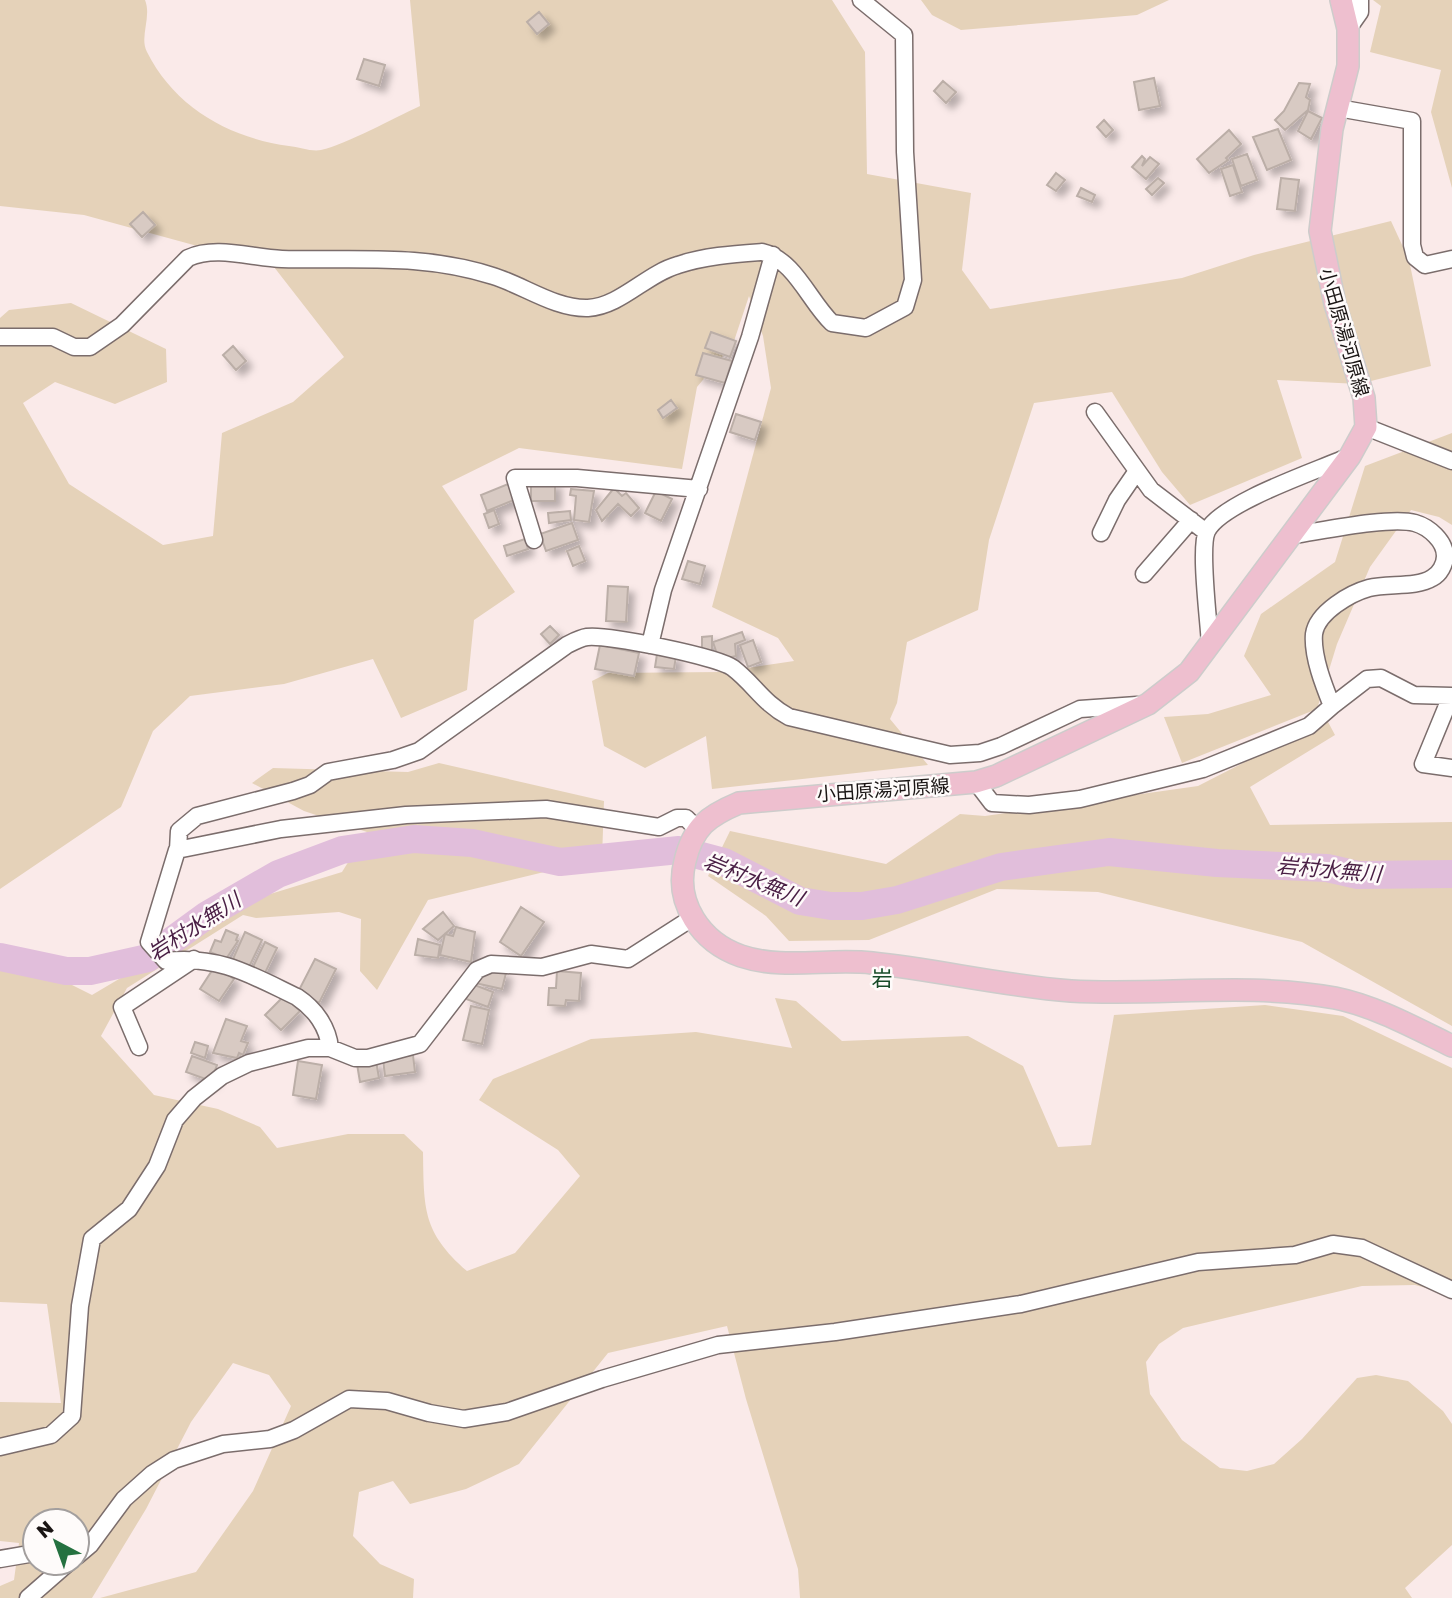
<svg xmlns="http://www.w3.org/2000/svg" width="1452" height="1598" font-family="'Golos Text','Noto Sans JP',sans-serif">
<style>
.green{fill:#e5d2b9;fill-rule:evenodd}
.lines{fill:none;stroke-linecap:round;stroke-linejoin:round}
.river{stroke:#e1bedb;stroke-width:28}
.building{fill:#d8cac3;stroke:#bbaea7;stroke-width:2;filter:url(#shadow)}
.minor-casing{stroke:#7b6d6c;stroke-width:19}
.major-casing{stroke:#cdcccb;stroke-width:24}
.minor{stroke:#fff;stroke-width:16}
.major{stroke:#eebfcf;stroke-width:21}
.labels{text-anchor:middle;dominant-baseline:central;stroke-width:5;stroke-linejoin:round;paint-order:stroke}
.street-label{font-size:19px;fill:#1a1514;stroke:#fefbfa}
.water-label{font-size:21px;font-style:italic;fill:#491e44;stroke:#fefbfa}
.neighbourhood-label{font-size:21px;fill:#174b29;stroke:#fefbfa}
</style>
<defs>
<filter id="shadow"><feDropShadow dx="6" dy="6" stdDeviation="3.5" flood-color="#0004"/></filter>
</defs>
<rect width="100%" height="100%" fill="#faeae9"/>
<path class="green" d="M 0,0 L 145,0 C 152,17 139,37 147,52 C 175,108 230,138 289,146 C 299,147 312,152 321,150 C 347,144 394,118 420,106 L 410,0 L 832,0 L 865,52 L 867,174 L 971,193 L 962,270 L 990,309 L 1182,278 L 1254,255 L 1391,221 L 1409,260 L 1431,366 L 1359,384 L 1277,380 L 1302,458 L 1190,505 L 1162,472 L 1112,392 L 1034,403 L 989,540 L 978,610 L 907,642 L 897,703 L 890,719 L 928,765 L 712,789 L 706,736 L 645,768 L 604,746 L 592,681 L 608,673 L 721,672 L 794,661 L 778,638 L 712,607 L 771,388 L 763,336 L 749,296 L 733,344 L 697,387 L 682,469 L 519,448 L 442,486 L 515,592 L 474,620 L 467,690 L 401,718 L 373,659 L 284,684 L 190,696 L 153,731 L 121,807 L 0,889 L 0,318 L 9,310 L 71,303 L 166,349 L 167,382 L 115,404 L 55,382 L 23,403 L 69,484 L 163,545 L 213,536 L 222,433 L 293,402 L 344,357 L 274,267 L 84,215 L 0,206 Z
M 921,0 L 1169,0 L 1137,15 L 961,30 L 932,15 Z
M 1373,0 L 1452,0 L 1452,188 L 1431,112 L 1441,70 L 1370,52 L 1381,6 Z
M 1452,433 L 1452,525 L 1439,517 L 1411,510 L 1370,567 L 1337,644 L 1317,709 L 1182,763 L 1164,717 L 1208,714 L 1271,695 L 1244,656 L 1261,614 L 1335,562 L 1365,466 Z
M 1327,720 L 1335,735 L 1250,787 L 1270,825 L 1452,822 L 1452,1026 L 1302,942 L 1098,892 L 997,889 L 869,940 L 789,941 L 766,916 L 708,876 L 730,831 L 886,864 L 960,814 L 985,816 L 1198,786 Z
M 439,763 L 604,801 L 602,858 L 428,900 L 377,990 L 360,971 L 361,919 L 339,912 L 256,918 L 243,915 L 127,988 L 101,1036 L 154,1095 L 218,1109 L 260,1127 L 277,1148 L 348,1134 L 404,1134 L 423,1152 C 424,1208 422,1232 467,1271 L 515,1253 L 580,1176 L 558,1150 L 479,1100 L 493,1079 L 591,1039 L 696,1032 L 792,1048 L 775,998 L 796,1001 L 842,1041 L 968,1036 L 1023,1066 L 1058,1147 L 1091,1145 L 1114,1015 L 1265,1005 L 1343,1016 L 1452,1068 L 1452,1295 L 1415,1285 L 1362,1286 L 1183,1328 L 1159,1344 L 1146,1362 L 1150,1394 L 1182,1440 L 1220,1468 L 1247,1471 L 1274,1464 L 1302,1439 L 1357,1378 L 1376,1375 L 1408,1381 L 1443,1411 L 1452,1424 L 1452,1545 L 1405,1588 L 1412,1598 L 800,1598 L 798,1569 L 746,1399 L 727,1326 L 608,1353 L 519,1464 L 466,1489 L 410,1504 L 393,1481 L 359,1492 L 353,1536 L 380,1564 L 414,1579 L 413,1598 L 100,1598 L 196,1572 L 253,1491 L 291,1406 L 269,1375 L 233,1363 L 191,1422 L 146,1509 L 92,1598 L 0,1598 L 0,1586 L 14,1580 L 19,1543 L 0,1541 L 0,1402 L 61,1403 L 47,1304 L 0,1302 L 0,949 L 92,995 L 254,899 L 342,872 L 367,832 L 304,811 L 252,783 L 273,768 L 408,772 ZM 35,1521 L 77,1521 L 77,1563 L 35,1563 Z"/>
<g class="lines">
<path class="river" d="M 0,957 L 66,971 L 90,971 L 148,958 L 207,915 L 278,874 L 342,850 L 414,839 L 472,843 L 560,862 L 679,850 L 724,862 L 800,901 L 831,906 L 862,906 L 897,900 L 1001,867 L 1109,852 L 1217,863 L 1327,868 L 1358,875 L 1452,874"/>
</g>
<path class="building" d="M 539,12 L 549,24 L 537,34 L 527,22 Z
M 364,59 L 385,65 L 379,86 L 357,79 Z
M 1154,78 L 1160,106 L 1139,110 L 1134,82 Z
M 943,81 L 956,92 L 946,103 L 934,91 Z
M 1299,83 L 1310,84 L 1306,97 L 1310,100 L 1308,110 L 1285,130 L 1275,120 L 1284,111 Z
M 1308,111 L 1322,118 L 1311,139 L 1298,131 Z
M 1104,120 L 1113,130 L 1106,137 L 1097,127 Z
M 1278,129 L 1291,160 L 1267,170 L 1253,137 Z
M 1229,130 L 1241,144 L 1226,158 L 1228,160 L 1209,173 L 1197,159 Z
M 1247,154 L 1257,180 L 1241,186 L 1232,159 Z
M 1142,156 L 1145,159 L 1142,166 L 1150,157 L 1159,164 L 1146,179 L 1132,167 Z
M 1233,165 L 1242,192 L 1230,196 L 1221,169 Z
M 1056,173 L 1065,180 L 1056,191 L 1047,185 Z
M 1158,178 L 1164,183 L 1152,195 L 1146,189 Z
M 1281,178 L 1299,180 L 1295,211 L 1277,209 Z
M 1081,188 L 1095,195 L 1092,202 L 1077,196 Z
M 143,212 L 155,225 L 142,237 L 130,224 Z
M 711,332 L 736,341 L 730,357 L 705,348 Z
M 233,346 L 246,361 L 236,370 L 223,355 Z
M 703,353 L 732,361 L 725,383 L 696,375 Z
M 671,400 L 677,408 L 663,418 L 658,410 Z
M 736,414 L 761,422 L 755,440 L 730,432 Z
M 555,482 L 555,501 L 531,501 L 531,486 Z
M 508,484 L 514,500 L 487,511 L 481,495 Z
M 614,488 L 622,496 L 626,493 L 639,508 L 631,516 L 618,504 L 602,521 L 596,510 Z
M 571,489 L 594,491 L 589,522 L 574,520 L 576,496 L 570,495 Z
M 656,491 L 672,499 L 661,521 L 645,513 Z
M 494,510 L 499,524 L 489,528 L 484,514 Z
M 570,511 L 571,520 L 549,523 L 548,513 Z
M 572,523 L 578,540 L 546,551 L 540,534 Z
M 525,539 L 528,549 L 507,556 L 504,546 Z
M 579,546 L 585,561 L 573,566 L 567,551 Z
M 688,561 L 705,566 L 700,584 L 682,579 Z
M 608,586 L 628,587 L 626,622 L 606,621 Z
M 550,626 L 559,635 L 550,644 L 541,634 Z
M 742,632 L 745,640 L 735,644 L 736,656 L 719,660 L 713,642 Z
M 712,636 L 712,653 L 702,653 L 702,637 Z
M 753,640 L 761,662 L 748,667 L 740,645 Z
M 600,645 L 639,653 L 634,676 L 595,669 Z
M 657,654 L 676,656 L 674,669 L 655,667 Z
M 521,907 L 544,922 L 521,956 L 500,942 Z
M 443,912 L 454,926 L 438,940 L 423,929 Z
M 456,927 L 475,932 L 471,962 L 440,955 L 445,934 L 453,936 Z
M 226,930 L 238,935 L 236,940 L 238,941 L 226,959 L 210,952 L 215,940 L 221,942 Z
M 245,932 L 262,940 L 249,967 L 233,959 Z
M 418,939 L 440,945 L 438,958 L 415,955 Z
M 265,942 L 277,948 L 265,973 L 253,967 Z
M 315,959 L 336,969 L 319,1003 L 298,992 Z
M 215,966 L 234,979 L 219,1001 L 200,989 Z
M 489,968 L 506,973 L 502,989 L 475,983 L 479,971 Z
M 557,971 L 581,973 L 579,1001 L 566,1000 L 565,1006 L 548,1005 L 549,988 L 556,988 Z
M 472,984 L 493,992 L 488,1007 L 466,999 Z
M 284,996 L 300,1011 L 281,1030 L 265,1015 Z
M 471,1006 L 489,1010 L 482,1044 L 463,1040 Z
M 226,1019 L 247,1026 L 241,1041 L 248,1043 L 243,1055 L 239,1053 L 237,1058 L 213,1053 Z
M 195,1042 L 208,1046 L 205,1058 L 191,1053 Z
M 413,1055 L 415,1072 L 385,1076 L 383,1059 Z
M 192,1056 L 217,1065 L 211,1081 L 186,1072 Z
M 298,1061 L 322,1065 L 316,1099 L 293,1095 Z
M 376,1061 L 379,1078 L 360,1082 L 357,1064 Z"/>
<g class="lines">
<g class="minor-casing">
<path id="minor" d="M 1348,29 L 1360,12 L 1360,0
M 1338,108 L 1412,121 L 1412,245 L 1415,257 L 1425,265 L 1452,259
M 0,337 L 53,337 L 74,347 L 90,347 L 122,325 L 188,258 C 216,245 252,258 282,259 C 355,261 422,253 493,276 C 523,285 555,309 588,308 C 621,306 646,274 678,265 C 704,256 734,254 762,252 C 795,260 809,301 832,323 L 866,328 L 905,307 L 913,280 L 905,152 L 904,35 L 861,0
M 1095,412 L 1151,490 L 1206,532
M 1366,427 L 1452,461
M 1101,533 L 1117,500 L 1137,471
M 1293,535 C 1321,531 1391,516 1415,523 C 1429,527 1445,541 1445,556 C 1445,564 1440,574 1432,578 C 1416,588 1388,583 1369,588 C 1351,593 1317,612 1314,634 C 1312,656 1324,686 1332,706 L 1367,679 L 1381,678 L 1414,695 L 1452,696
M 534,540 L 515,478 L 577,478 L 699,489
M 1144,574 L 1191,520
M 650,645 L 663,590 L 750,337 L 773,255
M 1210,645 C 1209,622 1199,548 1207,531 C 1222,502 1317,471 1350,456
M 1451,696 L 1423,764 L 1452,768
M 976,782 L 992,803 L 1029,805 L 1080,799 L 1203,769 L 1309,726 L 1332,706
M 178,850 L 179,831 L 197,816 L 293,791 L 310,785 L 328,772 L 393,760 L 419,751 L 567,645 C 573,642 580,638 587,637 C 606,634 719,657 733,668 C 754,684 763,703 789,717 L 950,755 L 980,753 L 1001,746 L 1080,709 L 1137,705
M 139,1047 L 122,1007 L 194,959
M 330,1048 C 328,1027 315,1009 297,997 C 251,975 219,955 166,961 L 149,942 L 177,850 L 281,829 L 406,815 L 546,809 L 659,827 L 677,818 L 686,818 L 698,830
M 0,1447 L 51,1435 L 72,1416 L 80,1306 L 92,1239 L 129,1209 L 157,1166 L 175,1120 L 194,1098 L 222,1076 L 249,1063 L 308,1048 L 330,1048 L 355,1058 L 368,1058 L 420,1044 L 477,970 L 491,964 L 542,967 L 591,954 L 628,959 L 692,918
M 77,1556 L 90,1545 L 124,1499 L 152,1474 L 174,1460 L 223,1444 L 270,1439 L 294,1430 L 349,1399 L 387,1401 L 429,1413 L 464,1419 L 507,1412 L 602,1379 L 718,1345 L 835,1332 L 1021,1304 L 1198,1262 L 1295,1255 L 1333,1244 L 1362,1248 L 1452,1290
M 0,1559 L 35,1553
M 28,1598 L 68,1563"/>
</g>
<g class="major-casing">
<path id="major" d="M 1341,0 L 1348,29 L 1348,66 L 1332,129 L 1320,231 L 1335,304 L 1364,398 L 1366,427 L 1350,456 L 1189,672 L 1148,704 L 996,776 L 976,782 L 739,803 C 708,816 693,827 685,861 C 674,903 701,942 741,956 C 782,970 830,958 872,963 C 938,970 1005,986 1071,991 C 1159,996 1248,982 1335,998 C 1375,1006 1415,1028 1452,1046"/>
</g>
<use href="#minor" class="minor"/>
<use href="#major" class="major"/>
</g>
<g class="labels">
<g class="street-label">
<text transform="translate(1345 332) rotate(74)">小田原湯河原線</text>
<text transform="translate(883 789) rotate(-4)">小田原湯河原線</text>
</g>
<g class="water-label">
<text transform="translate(1329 869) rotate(5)">岩村水無川</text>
<text transform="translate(754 879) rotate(22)">岩村水無川</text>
<text transform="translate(194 926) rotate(-33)">岩村水無川</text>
</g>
<g class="neighbourhood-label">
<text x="882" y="978">岩</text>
</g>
</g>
<g transform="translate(56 1542) rotate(319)"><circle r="33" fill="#fefbfa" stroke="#a39f9e" stroke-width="2"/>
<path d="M0-5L12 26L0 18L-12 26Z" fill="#257140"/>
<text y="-10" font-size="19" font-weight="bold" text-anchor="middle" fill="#1a1514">N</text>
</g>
</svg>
